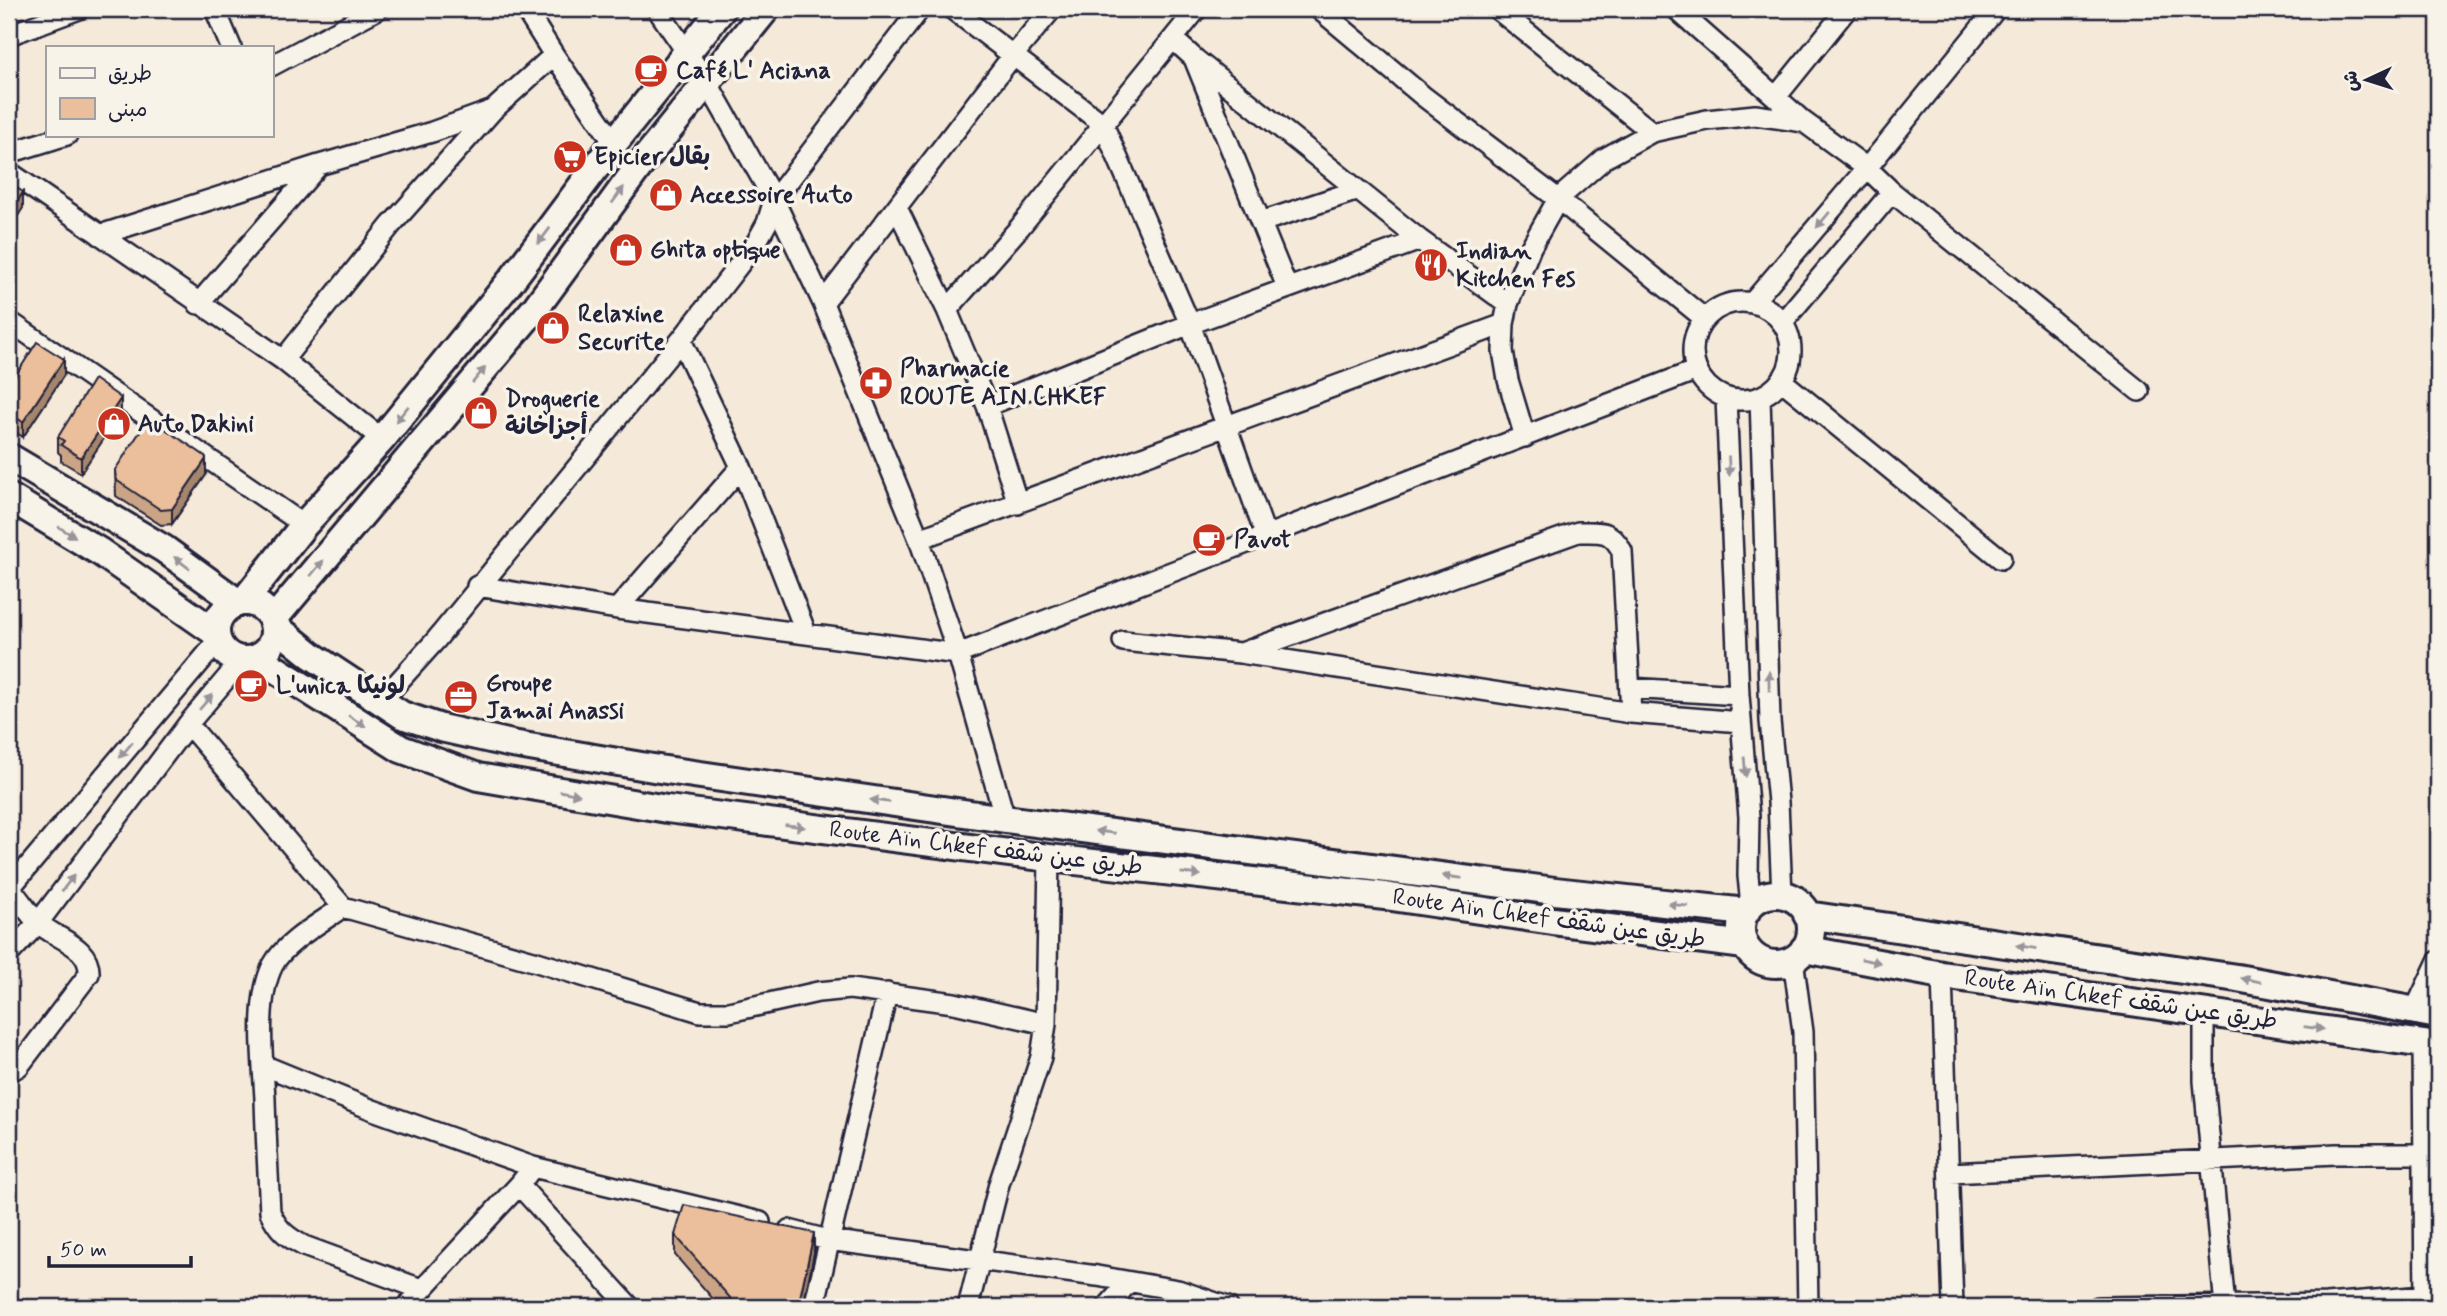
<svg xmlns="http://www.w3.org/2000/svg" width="2447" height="1316" font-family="Mynerve,'Playpen Sans Arabic',sans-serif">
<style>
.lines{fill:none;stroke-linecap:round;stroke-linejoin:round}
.stream{stroke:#578798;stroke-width:5}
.street-casing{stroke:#22223b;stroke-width:24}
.secondary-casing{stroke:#22223b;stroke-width:32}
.street{stroke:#f7f3e8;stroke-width:19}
.secondary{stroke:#f7f3e8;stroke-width:26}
.wall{fill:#cba486;stroke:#22223b;stroke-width:2}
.shaded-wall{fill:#a5866d;stroke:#22223b;stroke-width:2}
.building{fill:#ecbf9c;stroke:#22223b;stroke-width:2}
.oneway{fill:#97959a}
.labels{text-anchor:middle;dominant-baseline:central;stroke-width:7;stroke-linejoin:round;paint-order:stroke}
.poi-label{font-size:24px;font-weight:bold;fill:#22223b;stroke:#f7f3e8;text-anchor:start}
.street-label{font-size:24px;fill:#22223b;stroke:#f7f3e8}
</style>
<rect width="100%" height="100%" fill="#f5e9d9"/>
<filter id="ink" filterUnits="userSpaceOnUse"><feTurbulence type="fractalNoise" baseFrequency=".0143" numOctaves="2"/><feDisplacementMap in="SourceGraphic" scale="14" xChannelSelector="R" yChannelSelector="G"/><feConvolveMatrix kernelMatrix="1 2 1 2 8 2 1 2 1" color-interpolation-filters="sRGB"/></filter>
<g filter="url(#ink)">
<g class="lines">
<path class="stream" d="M 9,14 L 22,9"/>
<g class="street-casing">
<path id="street" d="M 215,9 L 231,47
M 525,9 L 554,55 L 614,143
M 657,9 L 707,82 L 774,200 L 823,303 L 919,539 L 958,654 L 1005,819
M 952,9 L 1103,124 L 1190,324 L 1265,534
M 1319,9 L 1423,96 L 1558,199 L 1705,319
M 1497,9 L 1652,132
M 1676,9 L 1804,122 L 1867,168 L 1892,192 L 2139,391
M 9,35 L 79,9
M 1173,39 L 1195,59 L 1420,240 L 1508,304
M 1195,61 L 1287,287
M 271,66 L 378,9
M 1776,97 L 1847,9
M 9,153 L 67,135
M 9,172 L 283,360 L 382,439
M 897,208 L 947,310 L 987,406 L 1018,504
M 1261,222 L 1358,190
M 100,235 L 319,165 L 432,132 L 493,110
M1693 351a49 49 0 1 1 98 0a49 49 0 1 1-98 0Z
M 823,303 L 1014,54 L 1052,9
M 1752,303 L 1867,168 L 1996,9
M 198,304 L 319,165
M 947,310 L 1020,227 L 1197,9
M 9,321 L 304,525
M 1782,323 L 1892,192
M 681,340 L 741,467 L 806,633
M 283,360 L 391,225 L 493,110 L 554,55
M 1781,380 L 2001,559
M 1760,397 L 1770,721 L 1778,802 L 1782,895
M 1726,398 L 1739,695 L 1749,817 L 1748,876 L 1751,905
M 987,406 L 1190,324 L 1420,240
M 1525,437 L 1508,380 L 1503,351 L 1504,324 L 1508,304 L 1531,247 L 1558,199 L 1605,158 L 1652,132 L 1707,120 L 1755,115 L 1804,122
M 919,539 L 1504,324
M 477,586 L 617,609 L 958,654 L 1697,370
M 617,609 L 741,467
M 1123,641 L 1240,653 L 1631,713 L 1741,722
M 1244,652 L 1578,532 C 1601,532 1610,529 1622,551 L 1631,713
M 1630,688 L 1739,695
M 381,701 L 436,640 L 681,340 L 756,243 L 767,223 L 774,200 L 920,9
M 188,724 L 343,907 L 537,962 L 700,1012 L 729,1012 L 818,992 L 850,989 L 954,1003 L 1046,1024
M 9,887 C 19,898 27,911 37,922 C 55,939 91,945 89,974 L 19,1066 L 9,1072
M 9,889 L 218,641
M 343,907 C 322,922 285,942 273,965 C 255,1000 263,1060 265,1099 C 266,1137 268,1174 270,1212 C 278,1230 287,1237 304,1246 L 421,1289
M 9,954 L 38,923 L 188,724 L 242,660
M 1793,959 L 1803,1032 L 1808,1307
M 1942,975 L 1953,1307
M 2204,1012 L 2204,1081 L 2225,1307
M 2414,1012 L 2438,961
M 2423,1044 L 2425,1307
M 263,1065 L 373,1110 L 533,1167 L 760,1222
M 1950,1173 L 2336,1154 L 2424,1154
M 519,1185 L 630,1307
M 789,1230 L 828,1240 L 1097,1276 L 1178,1290 L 1228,1307
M 406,1307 L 519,1185 L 533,1167
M 814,1307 L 887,993
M 968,1307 L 999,1184 L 1041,1057 L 1046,1024 L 1049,858
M 1107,1307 L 1128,1283
M 2098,1307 L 2326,1304 L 2425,1296"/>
</g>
<g class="secondary-casing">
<path id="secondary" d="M 9,457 L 164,549 L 237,602
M 9,497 L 100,552 L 216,633
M 244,601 L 304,525 L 382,439 L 513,278 L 614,143 L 722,9
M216 631a29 29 0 1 1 58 0a29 29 0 1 1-58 0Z
M 273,620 L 537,306 L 637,169 L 766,9
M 275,626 L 311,655 L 402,715 L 441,728 L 512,744 L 659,769 L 1005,819 L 1555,891 L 1746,912
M 258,658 L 401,749 L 478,777 L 667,809 L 1049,858 L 1385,896 L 1553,921 L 1745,945
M1741 929a35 35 0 1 1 70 0a35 35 0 1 1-70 0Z
M 1807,915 L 2237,978 L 2438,1015
M 1804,949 L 1942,975 L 2438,1046"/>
</g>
<use href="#street" class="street"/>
<use href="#secondary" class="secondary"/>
</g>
<path class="wall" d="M 64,375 L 23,437 L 9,428 L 9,386 Z
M 121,413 L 81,473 L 61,461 L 61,455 L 58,452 L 58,437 Z
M 115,470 L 206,475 L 172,524 L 161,525 L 116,496 Z
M 675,1235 L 814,1253 L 803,1307 L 720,1307 L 675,1255 Z"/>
<path class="shaded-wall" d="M 23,192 L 23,208 L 9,230 L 9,215 Z
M 64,359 L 64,375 L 23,437 L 23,422 Z
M 121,398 L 121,413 L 81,473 L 81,458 Z
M 206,459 L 206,475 L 172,524 L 172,509 Z
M 814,1233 L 814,1253 L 803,1307 L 798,1307 Z"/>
<path class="building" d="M 9,183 L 23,192 L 9,215 Z
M 37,342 L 64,359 L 23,422 L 9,413 L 9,386 Z
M 94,379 L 121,398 L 81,458 L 61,445 L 64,441 L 58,437 Z
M 152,420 L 205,456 L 206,459 L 172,509 L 161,510 L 116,480 L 115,470 L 147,421 Z
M 684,1205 L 814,1233 L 798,1307 L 738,1307 L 675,1235 Z"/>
<defs><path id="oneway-solid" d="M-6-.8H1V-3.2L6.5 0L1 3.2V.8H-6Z" transform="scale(1.75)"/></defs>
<g class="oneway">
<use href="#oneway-solid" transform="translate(618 195) rotate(-54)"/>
<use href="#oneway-solid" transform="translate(1823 220) rotate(130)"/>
<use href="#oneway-solid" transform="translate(544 236) rotate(127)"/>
<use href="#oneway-solid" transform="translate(479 375) rotate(-50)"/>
<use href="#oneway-solid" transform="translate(402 414) rotate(129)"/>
<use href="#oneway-solid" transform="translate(1729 466) rotate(87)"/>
<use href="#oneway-solid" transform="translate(67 532) rotate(31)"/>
<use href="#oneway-solid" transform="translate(182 563) rotate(-142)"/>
<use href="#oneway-solid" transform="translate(317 568) rotate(-50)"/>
<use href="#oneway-solid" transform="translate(1769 681) rotate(-91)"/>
<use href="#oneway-solid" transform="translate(206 702) rotate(-49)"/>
<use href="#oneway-solid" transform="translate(357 721) rotate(32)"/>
<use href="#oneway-solid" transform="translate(126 750) rotate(130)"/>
<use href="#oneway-solid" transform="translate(1745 767) rotate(85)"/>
<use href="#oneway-solid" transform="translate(570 793) rotate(10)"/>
<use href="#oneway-solid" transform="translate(880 801) rotate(-172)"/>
<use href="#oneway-solid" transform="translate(795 826) rotate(7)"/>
<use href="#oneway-solid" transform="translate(1105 832) rotate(-173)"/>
<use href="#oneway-solid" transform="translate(1191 874) rotate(6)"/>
<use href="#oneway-solid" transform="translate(1452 877) rotate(-172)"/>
<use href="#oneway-solid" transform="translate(68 883) rotate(-53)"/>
<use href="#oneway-solid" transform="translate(1678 905) rotate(-174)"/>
<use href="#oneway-solid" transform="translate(2026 947) rotate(-171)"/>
<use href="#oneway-solid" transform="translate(1871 961) rotate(11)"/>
<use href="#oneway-solid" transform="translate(2251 980) rotate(-169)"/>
<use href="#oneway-solid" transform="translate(2314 1028) rotate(8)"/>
</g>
</g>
<defs>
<g id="cafe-disc" transform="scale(1.75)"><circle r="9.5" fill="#c8321e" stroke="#f7f3e8"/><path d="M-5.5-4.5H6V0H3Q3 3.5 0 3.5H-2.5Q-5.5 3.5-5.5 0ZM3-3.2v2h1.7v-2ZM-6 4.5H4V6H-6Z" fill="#fff"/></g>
<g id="supermarket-disc" transform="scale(1.75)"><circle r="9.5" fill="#c8321e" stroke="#f7f3e8"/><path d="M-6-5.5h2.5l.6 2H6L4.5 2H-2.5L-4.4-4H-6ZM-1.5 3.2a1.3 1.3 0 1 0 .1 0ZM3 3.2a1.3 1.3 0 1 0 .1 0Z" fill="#fff"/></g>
<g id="shop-disc" transform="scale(1.75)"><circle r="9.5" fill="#c8321e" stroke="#f7f3e8"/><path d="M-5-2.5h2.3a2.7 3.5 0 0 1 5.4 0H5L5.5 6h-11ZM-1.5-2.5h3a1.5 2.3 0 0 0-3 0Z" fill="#fff"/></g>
<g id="restaurant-disc" transform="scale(1.75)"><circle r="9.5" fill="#c8321e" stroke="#f7f3e8"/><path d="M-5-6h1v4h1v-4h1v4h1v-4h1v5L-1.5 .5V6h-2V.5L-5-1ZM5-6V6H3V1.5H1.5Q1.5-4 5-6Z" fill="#fff"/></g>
<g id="pharmacy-disc" transform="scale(1.75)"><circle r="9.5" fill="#c8321e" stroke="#f7f3e8"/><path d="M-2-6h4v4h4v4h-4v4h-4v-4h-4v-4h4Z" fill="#fff"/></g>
<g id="office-disc" transform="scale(1.75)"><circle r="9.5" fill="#c8321e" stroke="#f7f3e8"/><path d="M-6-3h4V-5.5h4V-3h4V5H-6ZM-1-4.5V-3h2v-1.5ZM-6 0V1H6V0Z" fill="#fff"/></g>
</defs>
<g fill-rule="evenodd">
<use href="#cafe-disc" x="651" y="71"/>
<use href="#supermarket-disc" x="570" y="157"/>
<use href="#shop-disc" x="666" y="195"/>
<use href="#shop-disc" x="626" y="250"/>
<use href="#restaurant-disc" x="1431" y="265"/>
<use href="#shop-disc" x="553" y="328"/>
<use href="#pharmacy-disc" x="876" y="383"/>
<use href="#shop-disc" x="481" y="413"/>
<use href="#shop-disc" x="114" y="424"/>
<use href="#cafe-disc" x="1209" y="540"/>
<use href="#cafe-disc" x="251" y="686"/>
<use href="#office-disc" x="461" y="697"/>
</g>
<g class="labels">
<g class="poi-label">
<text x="676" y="71">Café L' Aciana</text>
<text x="594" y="157">Epicier بقال</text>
<text x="690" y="195">Accessoire Auto</text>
<text x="650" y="250">Ghita optique</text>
<text x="1456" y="251">Indian<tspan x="1456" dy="28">Kitchen Fes</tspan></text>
<text x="578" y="314">Relaxine<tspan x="578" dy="28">Securite</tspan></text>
<text x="900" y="369">Pharmacie<tspan x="900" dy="28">ROUTE AIN CHKEF</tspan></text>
<text x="505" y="399">Droguerie<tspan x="505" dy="28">أجزاخانة</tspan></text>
<text x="138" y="424">Auto Dakini</text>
<text x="1234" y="540">Pavot</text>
<text x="486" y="683">Groupe<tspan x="486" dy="28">Jamai Anassi</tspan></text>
<text x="276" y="686">L'unica لونيكا</text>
</g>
<g class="street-label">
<text transform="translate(986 849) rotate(7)">Route Aïn Chkef طريق عين شقف</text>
<text transform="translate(1549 919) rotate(8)">Route Aïn Chkef طريق عين شقف</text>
<text transform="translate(2121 1000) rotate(8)">Route Aïn Chkef طريق عين شقف</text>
</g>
</g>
<rect width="2447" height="1316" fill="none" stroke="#f7f3e8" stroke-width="35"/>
<rect x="18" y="18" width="2412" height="1281" fill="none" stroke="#22223b" stroke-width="2.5" filter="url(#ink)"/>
<rect x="46" y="46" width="228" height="91" fill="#f7f3e8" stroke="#a29fa3" stroke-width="2"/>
<rect x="60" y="68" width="35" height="10" fill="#f7f3e8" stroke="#a29fa3" stroke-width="2"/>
<text x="108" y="80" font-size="21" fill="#22223b">طريق</text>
<rect x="60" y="98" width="35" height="21" fill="#ecbf9c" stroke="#a29fa3" stroke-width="2"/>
<text x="108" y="116" font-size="21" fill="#22223b">مبنى</text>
<g transform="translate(2367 80) rotate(266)" stroke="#f7f3e8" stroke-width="5" paint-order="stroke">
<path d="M0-5L12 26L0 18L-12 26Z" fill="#22223b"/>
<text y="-10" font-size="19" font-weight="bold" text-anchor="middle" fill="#22223b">ش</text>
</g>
<path d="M49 1256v10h142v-10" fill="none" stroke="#22223b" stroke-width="3.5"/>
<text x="60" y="1256" font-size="21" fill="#22223b" stroke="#f7f3e8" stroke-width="5" paint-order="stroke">50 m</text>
</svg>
